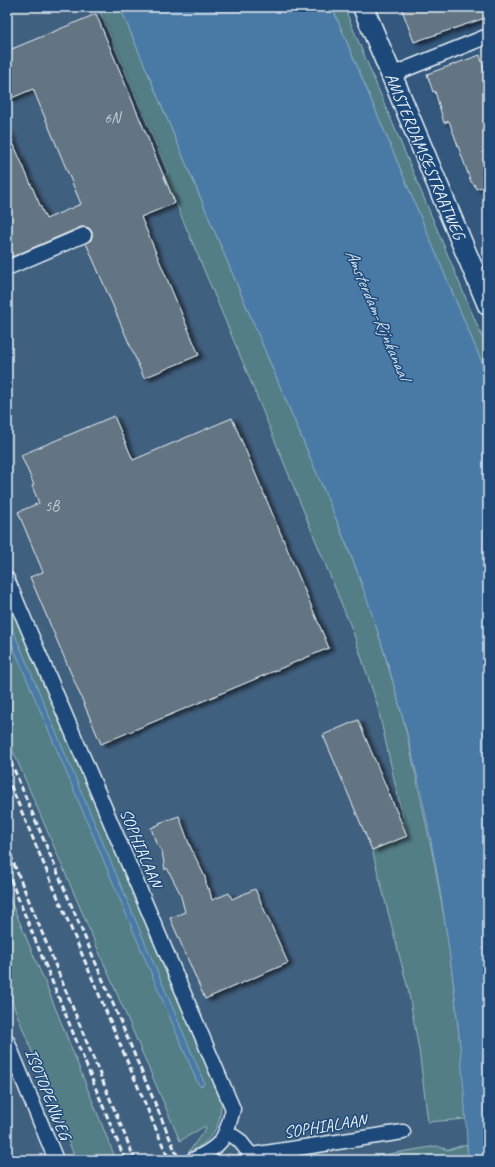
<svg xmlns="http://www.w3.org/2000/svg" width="495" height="1167" font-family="Caveat,sans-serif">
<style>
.built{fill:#41607f}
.green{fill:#537e86;stroke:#9eb8bf}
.water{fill:#4879a5;stroke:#88a9c6}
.building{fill:#637483;stroke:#e8f1f8;filter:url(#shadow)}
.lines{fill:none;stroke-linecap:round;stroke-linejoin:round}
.minor-casing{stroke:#e8f1f8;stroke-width:17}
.secondary-casing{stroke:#e8f1f8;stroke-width:23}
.minor{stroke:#1f4a7a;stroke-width:14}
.secondary{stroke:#1f4a7a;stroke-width:20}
.rail{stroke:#e8f1f8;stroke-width:3;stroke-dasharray:6 3;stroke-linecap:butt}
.labels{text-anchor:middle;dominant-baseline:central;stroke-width:3;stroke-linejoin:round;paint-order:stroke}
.number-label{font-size:15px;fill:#c7d2db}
.street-label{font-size:17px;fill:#e8f1f8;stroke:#1f4a7a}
.water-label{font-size:18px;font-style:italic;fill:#d0dfec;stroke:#1f4a7a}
</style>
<defs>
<filter id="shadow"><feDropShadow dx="4.5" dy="2.5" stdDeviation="2" flood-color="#0009"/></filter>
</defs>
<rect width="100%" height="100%" fill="#33577d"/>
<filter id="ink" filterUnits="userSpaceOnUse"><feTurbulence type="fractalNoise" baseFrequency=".025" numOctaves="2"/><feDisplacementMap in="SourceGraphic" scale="8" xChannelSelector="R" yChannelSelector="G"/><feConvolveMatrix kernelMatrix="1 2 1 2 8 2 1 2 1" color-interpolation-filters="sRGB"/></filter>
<g filter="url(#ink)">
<path class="built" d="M 7,7 L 98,7 L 168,173 L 164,176 L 244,365 L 338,592 L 353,632 L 377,704 L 407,836 L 372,851 L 408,989 L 419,1050 L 428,1122 L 466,1119 L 468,1160 L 7,1160 Z"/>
<path class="green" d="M 98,7 L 120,7 L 334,514 L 361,581 L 375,622 L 397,696 L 409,743 L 435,866 L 449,946 L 456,1007 L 464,1080 L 466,1119 L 428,1122 L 419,1050 L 408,989 L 372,850 L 407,836 L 377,704 L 353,632 L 244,365 L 164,175 L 168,173 Z
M 332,7 L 344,7 L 488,351 L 488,377 Z
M 7,597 L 221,1101 C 221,1128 212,1141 188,1153 L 206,1128 L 205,1126 L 180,1141 L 7,737 Z
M 7,892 L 49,992 L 116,1160 L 76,1160 L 7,990 Z
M 467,1144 L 468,1160 L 353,1160 L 437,1146 L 448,1150 Z
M 229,1154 L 240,1156 L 247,1160 L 213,1160 Z"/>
<path class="water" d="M 120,7 L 332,7 L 488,377 L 488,1160 L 468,1160 C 459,964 427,767 361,582 C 353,559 343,536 334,514 Z
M 7,616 L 204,1082 L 204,1084 L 201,1086 L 198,1084 L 7,632 Z"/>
<path class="building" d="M 401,7 L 488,7 L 488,17 L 414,42 Z
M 96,14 L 175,203 L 141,217 L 199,355 L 144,378 L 86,243 L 91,240 L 92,236 L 92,232 L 89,228 L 85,227 L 81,227 L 7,259 L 7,129 L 46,219 L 81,204 L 33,89 L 7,100 L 7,51 Z
M 480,55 L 488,83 L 488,162 L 485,163 L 488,173 L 488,185 L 476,189 L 474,184 L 471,182 L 449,121 L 444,123 L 435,91 L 433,92 L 427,74 Z
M 114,416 L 133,460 L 232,418 L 329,648 L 101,744 L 30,577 L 43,572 L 18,512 L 39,503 L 32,486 L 34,485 L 21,455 Z
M 358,720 L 407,836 L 372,850 L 323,735 Z
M 179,816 L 190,846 L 205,877 L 207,889 L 209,888 L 212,900 L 229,893 L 232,899 L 255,889 L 288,963 L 205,999 L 170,918 L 185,912 L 180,893 L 167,868 L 165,870 L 162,851 L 156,843 L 151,828 L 160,824 L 159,823 Z"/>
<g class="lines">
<g class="minor-casing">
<path id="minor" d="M 391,75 L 488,36
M 7,268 L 84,235
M 7,579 L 233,1109 C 225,1140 222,1146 193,1160
M 7,1041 L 56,1160
M 227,1132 L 239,1140 L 255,1160
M 252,1155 L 403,1132"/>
</g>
<g class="secondary-casing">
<path id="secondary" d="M 363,7 L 488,305"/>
</g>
<use href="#minor" class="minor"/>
<use href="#secondary" class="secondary"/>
<path class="rail" d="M 7,753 L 179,1160
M 7,777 L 169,1160
M 7,847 L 135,1160
M 7,871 L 125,1160"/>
</g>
</g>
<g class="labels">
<g class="number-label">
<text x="112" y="118">6N</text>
<text x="52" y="506">5B</text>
</g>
<g class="street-label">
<text transform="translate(425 156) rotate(67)">AMSTERDAMSESTRAATWEG</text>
<text transform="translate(141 848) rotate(67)">SOPHIALAAN</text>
<text transform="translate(48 1094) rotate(68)">ISOTOPENWEG</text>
<text transform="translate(325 1126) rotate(-9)">SOPHIALAAN</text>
</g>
<g class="water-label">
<text transform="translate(378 314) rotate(67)">Amsterdam-Rijnkanaal</text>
</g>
</g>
<rect width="495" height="1167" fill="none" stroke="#1f4a7a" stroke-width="24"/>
<rect x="12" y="12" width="471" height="1143" fill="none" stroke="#e8f1f8" stroke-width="1.5" filter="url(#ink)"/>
</svg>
